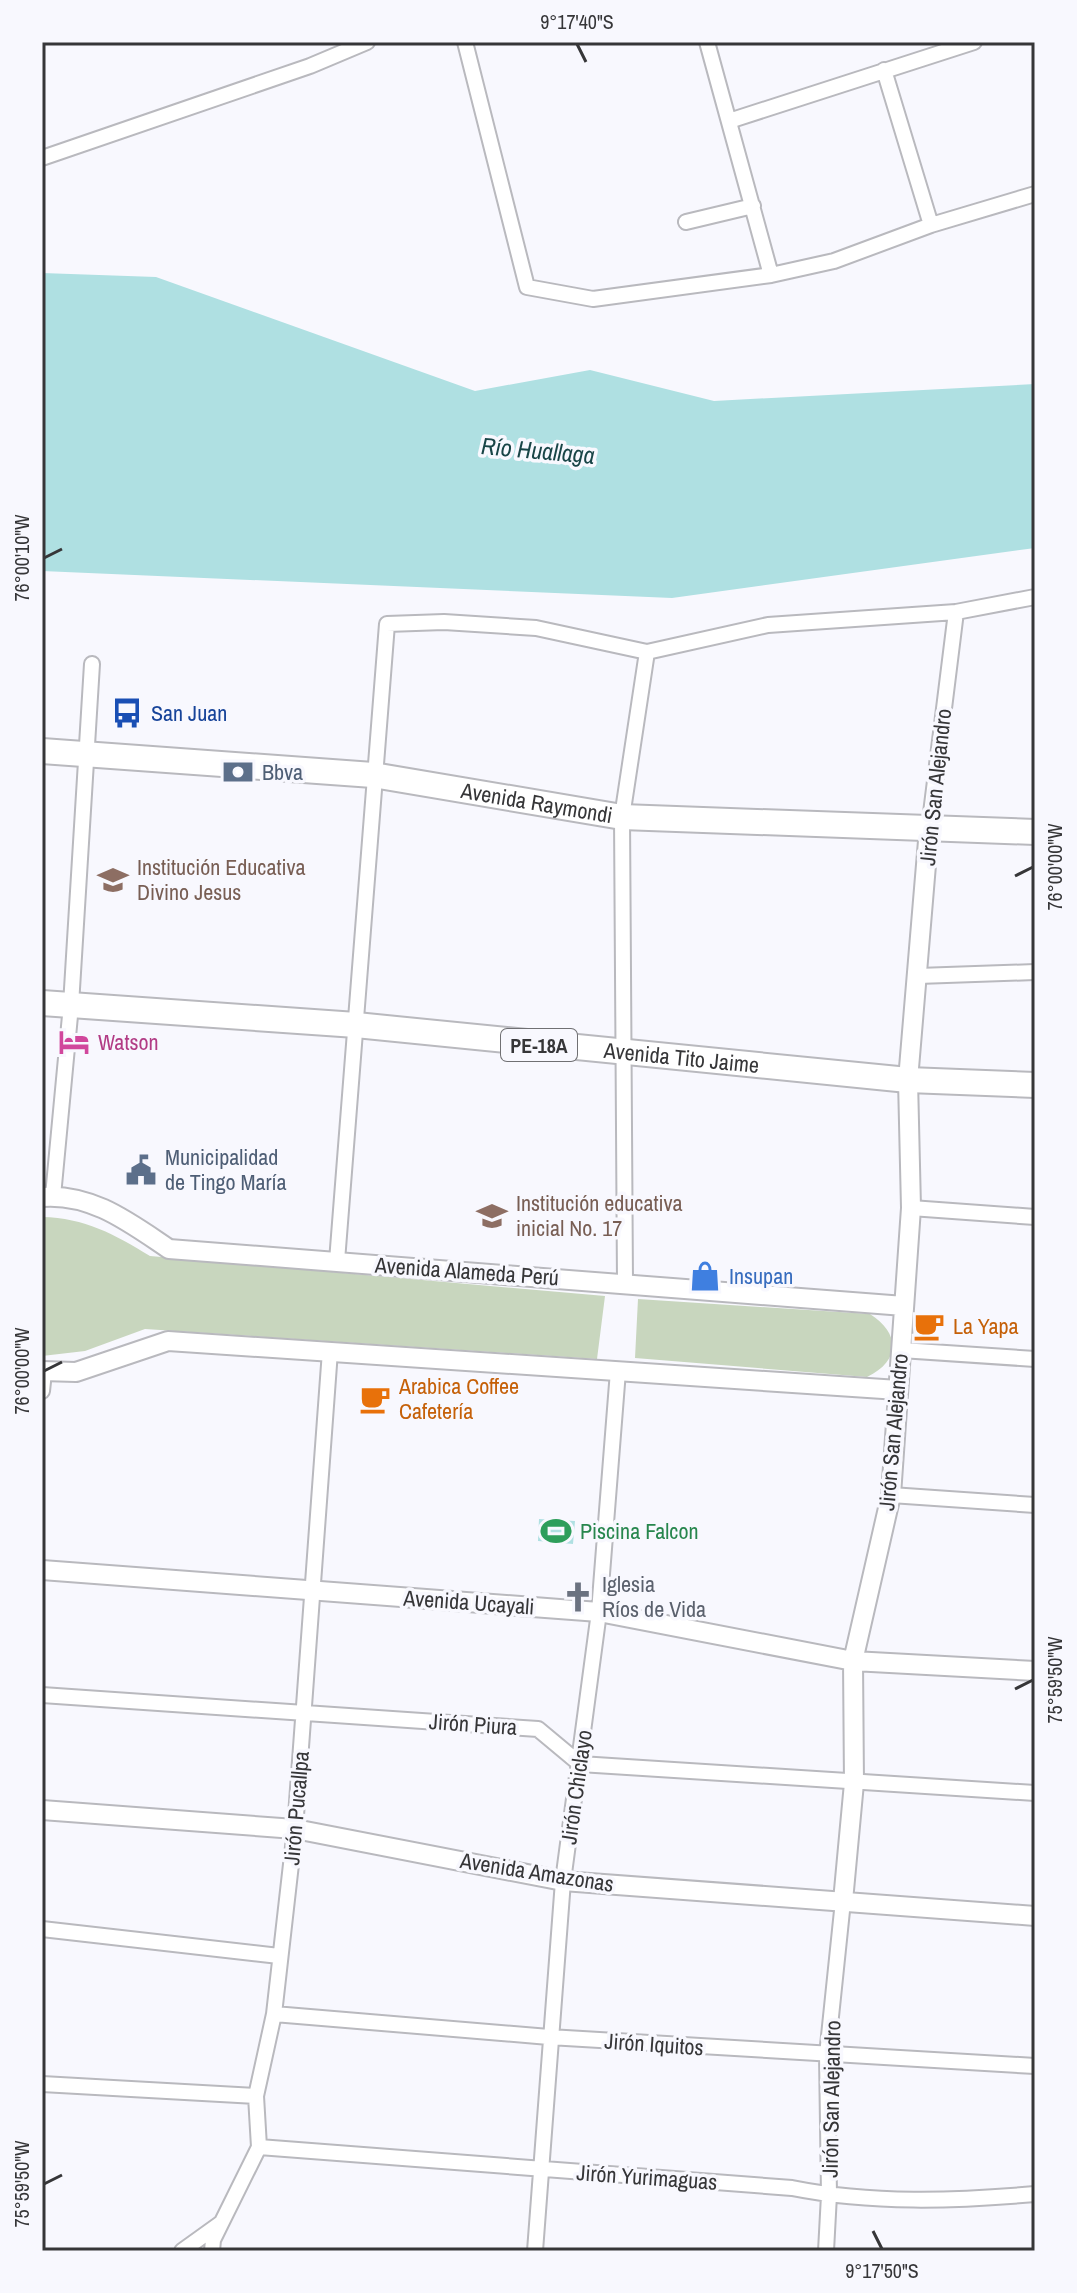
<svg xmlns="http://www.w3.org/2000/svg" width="1077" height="2293" font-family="'Archivo Narrow',sans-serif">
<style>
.green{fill:#c8d6be}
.water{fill:#afe0e2}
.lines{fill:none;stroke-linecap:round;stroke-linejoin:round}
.minor-casing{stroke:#b9b9be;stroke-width:18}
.tertiary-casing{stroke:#b9b9be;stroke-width:22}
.trunk-casing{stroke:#b9b9be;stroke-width:28}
.minor{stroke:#fff;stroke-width:14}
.tertiary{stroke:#fff;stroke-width:18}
.trunk{stroke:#fff;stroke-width:24}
.ticks{fill:none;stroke:#363638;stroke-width:3}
.labels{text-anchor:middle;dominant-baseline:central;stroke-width:7;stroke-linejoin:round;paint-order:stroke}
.shield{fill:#f8f8fe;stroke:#707073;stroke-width:2}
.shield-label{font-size:20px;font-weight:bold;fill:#363638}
.transit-label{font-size:22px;fill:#164399;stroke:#f8f8fe;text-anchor:start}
.service-label{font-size:22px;fill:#4e5e75;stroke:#f8f8fe;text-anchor:start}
.street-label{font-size:22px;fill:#363638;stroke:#f8f8fe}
.education-label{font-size:22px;fill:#785e54;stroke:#f8f8fe;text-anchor:start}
.hotel-label{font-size:22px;fill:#b23c85;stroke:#f8f8fe;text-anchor:start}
.shop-label{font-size:22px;fill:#366cbe;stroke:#f8f8fe;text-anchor:start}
.food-label{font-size:22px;fill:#c56008;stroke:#f8f8fe;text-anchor:start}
.leisure-label{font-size:22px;fill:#27864d;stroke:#f8f8fe;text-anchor:start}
.worship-label{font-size:22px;fill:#5b616d;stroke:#f8f8fe;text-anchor:start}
.water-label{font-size:24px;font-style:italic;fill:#194547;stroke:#f8f8fe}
.neatline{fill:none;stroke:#363638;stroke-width:3}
.ticks-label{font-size:20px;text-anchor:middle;fill:#363638}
</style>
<rect width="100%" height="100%" fill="#f8f8fe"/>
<path class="green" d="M 42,1217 C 85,1218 114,1234 150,1256 L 605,1296 L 597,1359 L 145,1329 L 85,1351 L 42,1356 Z
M 638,1299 L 870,1314 C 901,1334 900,1361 867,1377 L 635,1358 Z"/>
<path class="water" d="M 42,273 L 156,277 L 475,391 L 590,370 L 714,401 L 1035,384 L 1035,548 L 672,598 L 42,571 Z
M 539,1519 L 575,1521 L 573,1544 L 538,1541 Z"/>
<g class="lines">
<g class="minor-casing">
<path id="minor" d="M 465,42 L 527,287 L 593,299 L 771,275 L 834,261 L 931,225 L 1035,194
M 707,42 L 771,275
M 884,70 L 931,225
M 729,121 L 974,42
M 42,158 L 310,66 L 367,42
M 686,222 L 753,206
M 929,829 L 956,612
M 918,976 L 1035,972
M 53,1196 L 71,1005 L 92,664
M 911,1208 L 1035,1217
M 337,1261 L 387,624 L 444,622 L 536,628 L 647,652 L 768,625 L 956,612 L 1035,597
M 625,1282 L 622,817 L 647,652
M 901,1350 L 1035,1359
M 42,1391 L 44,1372
M 891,1495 L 1035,1505
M 42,1695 L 538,1729 L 580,1764 L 1035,1793
M 42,1929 L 279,1956
M 274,2014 L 549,2037 L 1035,2066
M 42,2084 L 256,2096
M 259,2147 L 792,2188 C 872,2204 955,2201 1035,2194
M 182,2251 L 221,2223
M 212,2251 L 213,2240 L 259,2147 L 256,2096 L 274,2014 L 295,1829 L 330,1351
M 535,2251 L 563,1881 L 599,1612 L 618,1371
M 826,2251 L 829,2195 L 827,2055 L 843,1901"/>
</g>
<g class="tertiary-casing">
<path id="tertiary" d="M 42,1197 C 92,1193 130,1223 169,1249 L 904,1306
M 42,1371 L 76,1372 L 168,1341 L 898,1390
M 42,1570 L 599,1612 L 853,1661 L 1035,1671
M 42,1810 L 295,1829 L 563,1881 L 1035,1916
M 843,1901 L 854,1783 L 853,1661 L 891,1495 L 911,1208 L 908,1080 L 929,829"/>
</g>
<g class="trunk-casing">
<g id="trunk">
<path id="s1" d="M 42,751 L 373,775 L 622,817 L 1035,832"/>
<path id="s2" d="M 42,1003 L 356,1025 L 908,1080 L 1035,1085"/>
</g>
</g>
<use href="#minor" class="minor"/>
<use href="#tertiary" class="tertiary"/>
<use href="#trunk" class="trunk"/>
</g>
<path class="ticks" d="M 577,44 L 586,62M 44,558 L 62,549M 1015,876 L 1033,867M 44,1371 L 62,1362M 1015,1689 L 1033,1680M 44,2184 L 62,2175M 873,2231 L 882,2249"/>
<defs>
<g id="bus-bare" transform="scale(2.4)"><path d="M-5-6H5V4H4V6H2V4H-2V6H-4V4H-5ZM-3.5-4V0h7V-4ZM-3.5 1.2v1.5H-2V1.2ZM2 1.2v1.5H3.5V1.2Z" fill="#1a4fb4" stroke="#f8f8fe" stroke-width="2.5" paint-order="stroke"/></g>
<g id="bank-bare" transform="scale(2.4)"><path d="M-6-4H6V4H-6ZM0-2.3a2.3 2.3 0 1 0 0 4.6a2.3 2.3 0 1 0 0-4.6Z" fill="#5c6f8a" stroke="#f8f8fe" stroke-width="2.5" paint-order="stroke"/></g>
<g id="school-bare" transform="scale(2.4)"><path d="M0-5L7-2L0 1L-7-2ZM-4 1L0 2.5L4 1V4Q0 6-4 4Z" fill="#8d6e63" stroke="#f8f8fe" stroke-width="2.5" paint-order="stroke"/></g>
<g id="hotel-bare" transform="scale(2.4)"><path d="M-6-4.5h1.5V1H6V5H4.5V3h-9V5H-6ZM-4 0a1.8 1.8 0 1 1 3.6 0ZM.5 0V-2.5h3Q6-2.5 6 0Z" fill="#d1479c" stroke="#f8f8fe" stroke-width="2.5" paint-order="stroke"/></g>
<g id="civic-bare" transform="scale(2.4)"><path d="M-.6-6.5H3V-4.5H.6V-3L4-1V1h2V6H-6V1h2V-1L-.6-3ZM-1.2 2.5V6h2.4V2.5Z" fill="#5c6f8a" stroke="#f8f8fe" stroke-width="2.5" paint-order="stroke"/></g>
<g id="shop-bare" transform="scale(2.4)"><path d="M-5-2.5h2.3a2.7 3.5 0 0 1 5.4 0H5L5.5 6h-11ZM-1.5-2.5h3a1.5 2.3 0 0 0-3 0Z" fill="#3f7fe0" stroke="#f8f8fe" stroke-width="2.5" paint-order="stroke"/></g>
<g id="cafe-bare" transform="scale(2.4)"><path d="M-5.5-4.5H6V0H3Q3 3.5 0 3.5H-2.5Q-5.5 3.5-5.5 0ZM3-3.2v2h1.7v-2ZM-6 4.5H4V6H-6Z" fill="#e8710a" stroke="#f8f8fe" stroke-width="2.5" paint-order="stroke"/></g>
<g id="stadium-bare" transform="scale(2.4)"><path d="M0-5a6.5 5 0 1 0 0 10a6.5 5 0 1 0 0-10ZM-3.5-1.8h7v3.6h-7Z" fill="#2e9e5b" stroke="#f8f8fe" stroke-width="2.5" paint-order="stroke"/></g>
<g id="church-bare" transform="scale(2.4)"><path d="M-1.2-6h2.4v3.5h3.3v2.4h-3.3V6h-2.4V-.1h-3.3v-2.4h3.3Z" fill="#6b7280" stroke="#f8f8fe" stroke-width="2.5" paint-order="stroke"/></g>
</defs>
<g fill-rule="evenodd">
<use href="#bus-bare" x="127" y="713"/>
<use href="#bank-bare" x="238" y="772"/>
<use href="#school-bare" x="113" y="880"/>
<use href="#hotel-bare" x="74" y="1042"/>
<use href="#civic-bare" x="141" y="1170"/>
<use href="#school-bare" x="492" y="1216"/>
<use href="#shop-bare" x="705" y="1276"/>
<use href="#cafe-bare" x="929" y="1326"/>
<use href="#cafe-bare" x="375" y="1399"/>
<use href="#stadium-bare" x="556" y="1531"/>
<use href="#church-bare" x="578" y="1597"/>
</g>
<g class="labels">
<rect class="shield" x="501" y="1029" width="76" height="32" rx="6"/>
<g class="shield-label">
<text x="539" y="1045">PE-18A</text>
</g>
<g class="transit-label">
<text x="151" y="713">San Juan</text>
</g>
<g class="service-label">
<text x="262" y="772">Bbva</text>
<text x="165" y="1157">Municipalidad<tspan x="165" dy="25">de Tingo María</tspan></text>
</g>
<g class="street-label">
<text transform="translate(935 787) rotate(-84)">Jirón San Alejandro</text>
<text stroke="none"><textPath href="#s1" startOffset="498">Avenida Raymondi</textPath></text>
<text stroke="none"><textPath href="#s2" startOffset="642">Avenida Tito Jaime</textPath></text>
<text transform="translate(467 1271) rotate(4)">Avenida Alameda Perú</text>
<text transform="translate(893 1432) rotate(-85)">Jirón San Alejandro</text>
<text transform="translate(469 1602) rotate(4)">Avenida Ucayali</text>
<text transform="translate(473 1724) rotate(4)">Jirón Piura</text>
<text transform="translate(576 1787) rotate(-82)">Jirón Chiclayo</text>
<text transform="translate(296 1808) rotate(-85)">Jirón Pucallpa</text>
<text transform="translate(537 1872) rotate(9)">Avenida Amazonas</text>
<text transform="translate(654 2044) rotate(4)">Jirón Iquitos</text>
<text transform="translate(831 2099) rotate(-89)">Jirón San Alejandro</text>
<text transform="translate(647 2177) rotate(4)">Jirón Yurimaguas</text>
</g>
<g class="education-label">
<text x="137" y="867">Institución Educativa<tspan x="137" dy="25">Divino Jesus</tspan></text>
<text x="516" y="1203">Institución educativa<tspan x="516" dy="25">inicial No. 17</tspan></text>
</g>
<g class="hotel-label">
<text x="98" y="1042">Watson</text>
</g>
<g class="shop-label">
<text x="729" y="1276">Insupan</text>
</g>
<g class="food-label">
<text x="953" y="1326">La Yapa</text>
<text x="399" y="1386">Arabica Coffee<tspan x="399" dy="25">Cafetería</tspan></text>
</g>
<g class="leisure-label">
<text x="580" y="1531">Piscina Falcon</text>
</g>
<g class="worship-label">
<text x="602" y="1584">Iglesia<tspan x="602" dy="25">Ríos de Vida</tspan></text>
</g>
<g class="water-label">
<text transform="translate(538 450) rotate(5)">Río Huallaga</text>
</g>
</g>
<rect width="1077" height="2293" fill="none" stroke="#f8f8fe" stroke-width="88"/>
<rect x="44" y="44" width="989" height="2205" class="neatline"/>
<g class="ticks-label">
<text x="577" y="29">9°17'40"S</text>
<text transform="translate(22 558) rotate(-90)" y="7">76°00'10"W</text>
<text transform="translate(1055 867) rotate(-90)" y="7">76°00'00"W</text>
<text transform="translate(22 1371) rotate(-90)" y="7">76°00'00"W</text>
<text transform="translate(1055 1680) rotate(-90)" y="7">75°59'50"W</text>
<text transform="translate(22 2184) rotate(-90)" y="7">75°59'50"W</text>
<text x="882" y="2278">9°17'50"S</text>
</g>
</svg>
